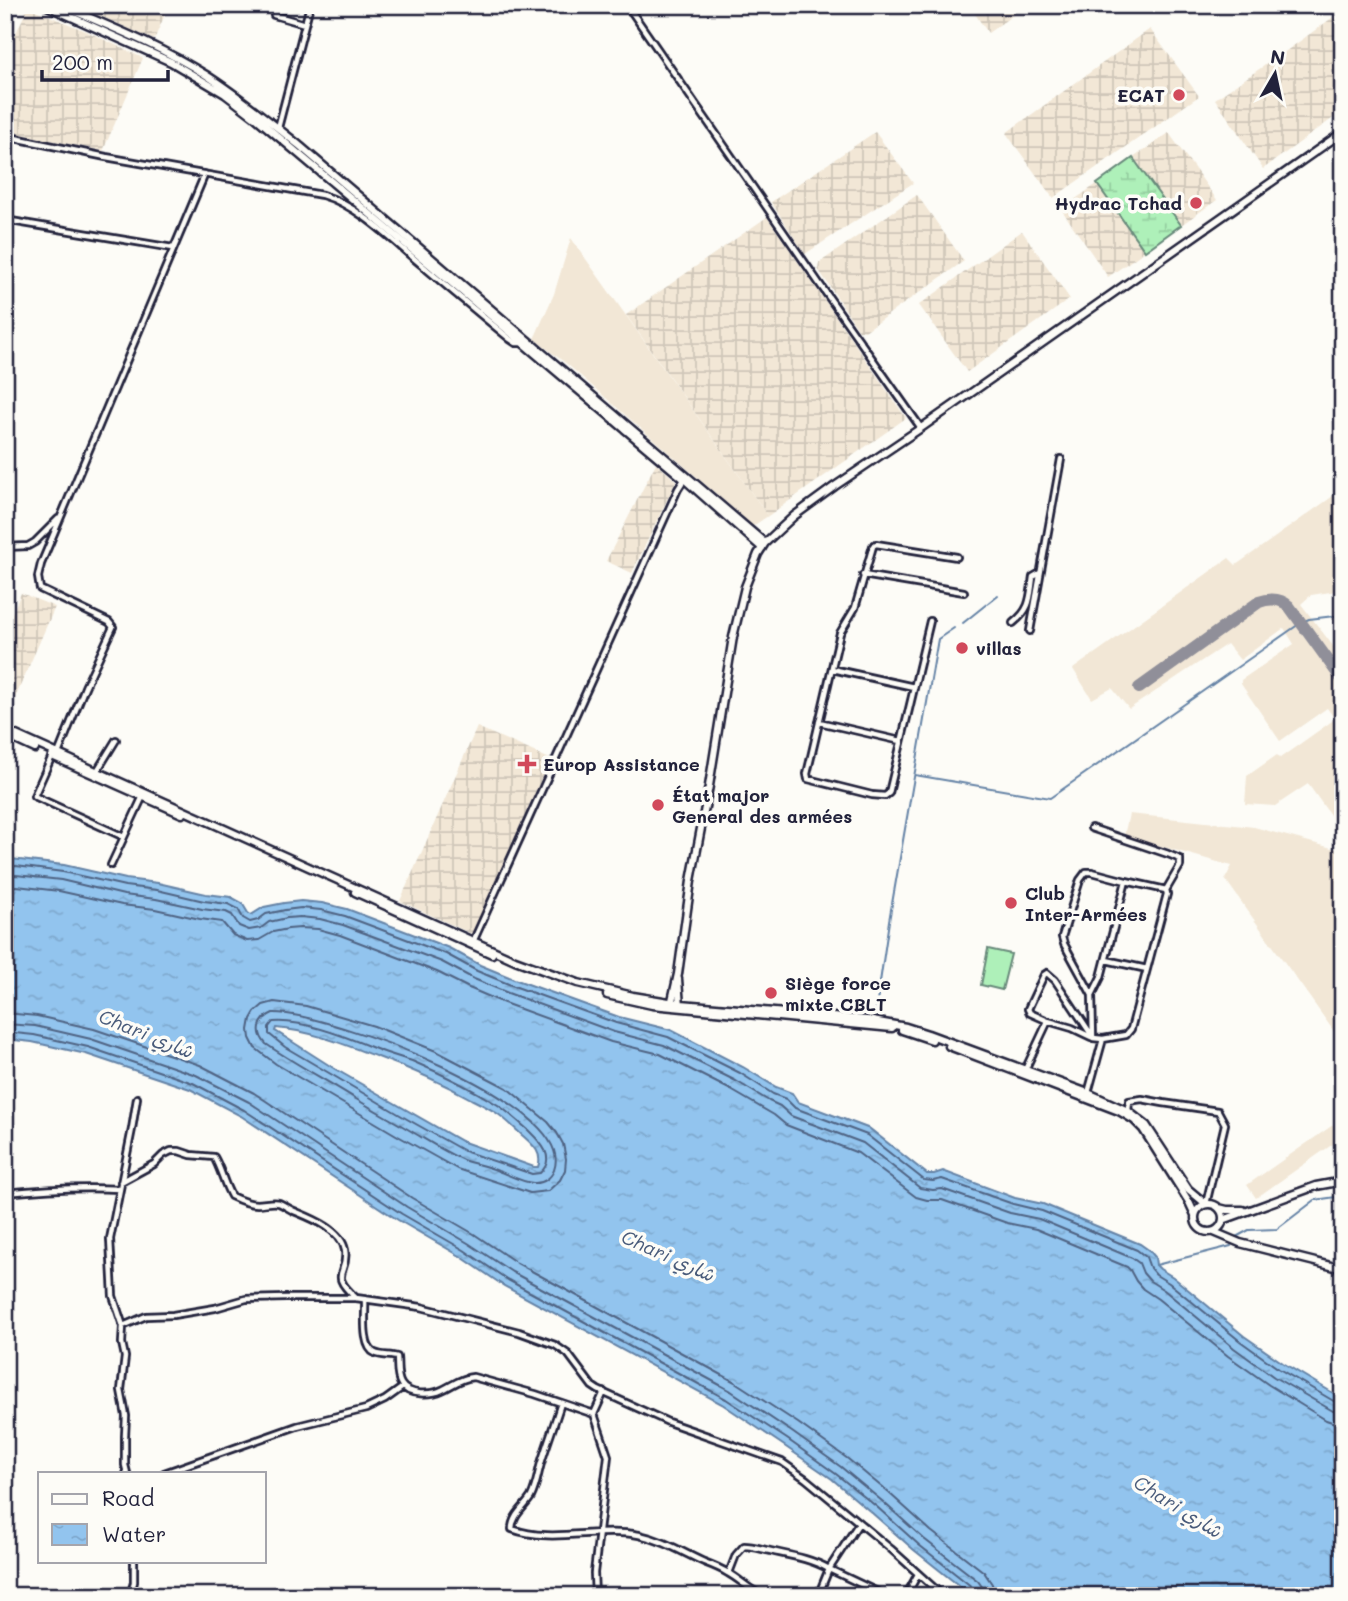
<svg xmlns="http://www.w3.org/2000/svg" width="1348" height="1601" font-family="Mali,'Playpen Sans Arabic',sans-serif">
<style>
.built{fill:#f2e7d6}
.industrial{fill:url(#industrial-grid)}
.green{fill:#aef0b9;stroke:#68897a;stroke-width:2}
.wetland{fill:url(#wetland-marsh);stroke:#68897a;stroke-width:2}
.water{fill:url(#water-ripples);stroke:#6583a6;stroke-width:2;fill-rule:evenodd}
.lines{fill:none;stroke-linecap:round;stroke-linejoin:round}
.shore{stroke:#4f6383;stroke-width:2}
.stream{stroke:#6583a6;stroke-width:2}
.taxiway{stroke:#908f99;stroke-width:12}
.street-casing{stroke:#22223b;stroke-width:10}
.secondary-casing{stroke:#22223b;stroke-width:11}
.street{stroke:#fdfcf7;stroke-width:4.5}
.secondary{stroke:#fdfcf7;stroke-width:6}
.poi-dot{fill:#d1495b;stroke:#fdfcf7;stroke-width:2.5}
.labels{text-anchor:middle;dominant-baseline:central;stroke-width:7;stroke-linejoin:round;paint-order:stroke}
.poi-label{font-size:18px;font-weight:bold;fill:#22223b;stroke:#fdfcf7;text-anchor:start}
.water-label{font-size:19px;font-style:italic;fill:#495b7a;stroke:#fdfcf7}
</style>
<defs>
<pattern id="industrial-grid" width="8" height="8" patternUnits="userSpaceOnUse" patternTransform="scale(1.75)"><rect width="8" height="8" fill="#f2e7d6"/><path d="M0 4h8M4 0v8" fill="none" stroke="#cfc6b9"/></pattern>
<pattern id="wetland-marsh" width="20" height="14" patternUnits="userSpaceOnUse" patternTransform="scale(1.75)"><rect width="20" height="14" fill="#aef0b9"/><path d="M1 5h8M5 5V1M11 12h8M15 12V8" fill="none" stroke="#95cea0"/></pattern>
<pattern id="water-ripples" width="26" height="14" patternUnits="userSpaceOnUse" patternTransform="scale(1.75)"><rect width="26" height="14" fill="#92c4ee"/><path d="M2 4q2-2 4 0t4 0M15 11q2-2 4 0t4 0" fill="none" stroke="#7ea8cd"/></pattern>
</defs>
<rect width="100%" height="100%" fill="#fdfcf7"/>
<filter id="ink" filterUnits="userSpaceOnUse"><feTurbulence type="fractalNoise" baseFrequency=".0143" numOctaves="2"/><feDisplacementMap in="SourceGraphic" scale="14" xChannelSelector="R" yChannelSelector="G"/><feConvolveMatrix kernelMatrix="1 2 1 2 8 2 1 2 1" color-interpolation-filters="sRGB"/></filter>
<g filter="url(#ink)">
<path class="built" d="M 571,238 L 768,516 L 753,526 L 568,365 L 534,339 L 554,294 Z
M 1343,489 L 1343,590 L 1311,595 L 1301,604 L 1343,659 L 1343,826 L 1338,826 L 1308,784 L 1275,806 L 1245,804 L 1247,776 L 1277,755 L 1280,758 L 1335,719 L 1327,708 L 1280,741 L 1241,684 L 1241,680 L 1294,644 L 1284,628 L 1240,660 L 1227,644 L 1129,709 L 1112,688 L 1092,699 L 1073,669 L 1229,558 L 1236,565 Z
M 1129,814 L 1254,827 L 1343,851 L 1343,1044 L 1225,879 L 1232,866 L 1124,836 Z
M 1343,1118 L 1343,1137 L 1256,1198 L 1247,1185 Z"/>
<path class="industrial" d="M 76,5 L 169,5 L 154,40 Z
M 969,5 L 1027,5 L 988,33 Z
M 28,7 L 88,32 L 143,58 L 103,151 L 5,131 L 5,57 Z
M 1343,10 L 1343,111 L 1263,169 L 1215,99 L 1289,49 Z
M 1150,29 L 1199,96 L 1053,198 L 1006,133 Z
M 875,132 L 913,183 L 805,254 L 771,202 Z
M 1169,133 L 1217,200 L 1181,225 L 1133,158 Z
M 1097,184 L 1145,251 L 1108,277 L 1061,209 Z
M 917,195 L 964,261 L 865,331 L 859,330 L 818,269 L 819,263 Z
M 767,217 L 906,418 L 768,516 L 626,315 Z
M 1022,231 L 1070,299 L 967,372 L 919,305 Z
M 656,463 L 676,481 L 632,573 L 606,561 Z
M 21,593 L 55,607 L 7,716 L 5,715 L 5,630 Z
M 477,727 L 550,759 L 472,934 L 400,901 Z"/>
<path class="green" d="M 988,949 L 1011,954 L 1002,990 L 981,985 Z"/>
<path class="wetland" d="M 1133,158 L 1181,225 L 1145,251 L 1097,184 Z"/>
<path class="water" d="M 11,859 L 64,865 L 126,879 L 158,883 L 206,894 L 231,897 L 242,903 L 248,913 L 251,915 L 264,907 L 284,903 L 301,901 L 322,903 L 347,909 L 449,948 L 480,965 L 514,979 L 619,1017 L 671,1030 L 743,1067 L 776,1087 L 792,1093 L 798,1102 L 870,1129 L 927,1174 L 934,1174 L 943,1171 L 1015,1198 L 1043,1204 L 1140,1244 L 1150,1251 L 1155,1257 L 1156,1265 L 1160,1269 L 1173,1277 L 1244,1336 L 1283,1363 L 1343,1399 L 1343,1596 L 972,1596 L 914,1550 L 872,1513 L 832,1479 L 783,1445 L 722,1404 L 504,1286 L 460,1256 L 398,1220 L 241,1116 L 190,1089 L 86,1054 L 32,1042 L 5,1039 L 5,863 ZM 276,1028 C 312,1031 345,1045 378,1057 C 411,1069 441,1082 471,1099 C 479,1103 487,1107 495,1112 C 505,1118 514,1128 523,1136 C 533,1145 543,1153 538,1167 L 534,1167 L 461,1141 L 335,1069 L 277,1032 L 275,1031 Z"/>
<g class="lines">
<path class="shore" d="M 5,868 L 16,866 L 63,872 L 125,886 L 157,890 L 204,901 L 228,904 L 238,909 L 243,918 L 250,922 L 258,920 L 266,914 L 285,910 L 301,908 L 321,910 L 345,916 L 446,954 L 477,971 L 511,985 L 616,1023 L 668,1037 L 740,1073 L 773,1094 L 786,1099 L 795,1108 L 867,1135 L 924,1180 L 933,1181 L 942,1179 L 1013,1204 L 1042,1211 L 1137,1250 L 1146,1257 L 1150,1268 L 1156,1275 L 1169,1283 L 1240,1341 L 1279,1369 L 1337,1403 L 1343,1404
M 5,877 L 16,875 L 61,880 L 124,895 L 156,899 L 202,909 L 226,912 L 232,915 L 239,926 L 249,930 L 261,928 L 269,922 L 287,918 L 300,917 L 320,919 L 343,925 L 442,962 L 474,979 L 508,993 L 614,1032 L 664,1045 L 736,1081 L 769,1101 L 780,1106 L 791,1116 L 863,1143 L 920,1188 L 933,1190 L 942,1189 L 1010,1213 L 1039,1219 L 1132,1258 L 1139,1263 L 1143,1273 L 1150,1281 L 1164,1290 L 1234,1348 L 1274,1377 L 1333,1411 L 1343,1413
M 5,887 L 17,886 L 59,891 L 122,905 L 155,909 L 200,919 L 222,922 L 233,935 L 247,941 L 259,940 L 273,932 L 288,929 L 300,928 L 318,929 L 340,935 L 437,972 L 469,988 L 504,1003 L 611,1042 L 660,1054 L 731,1090 L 774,1115 L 786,1125 L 858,1153 L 916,1197 L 927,1200 L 942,1200 L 1007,1223 L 1036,1229 L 1127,1267 L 1130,1270 L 1136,1281 L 1143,1289 L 1158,1299 L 1228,1356 L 1269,1385 L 1326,1420 L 1335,1423 L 1343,1424
M 274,1002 L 306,1006 L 374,1026 L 436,1051 L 507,1088 L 548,1122 L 557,1133 L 563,1144 L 566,1159 L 565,1170 L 560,1180 L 548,1191 L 530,1193 L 457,1169 L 398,1136 L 276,1064 L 255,1048 L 250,1038 L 249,1030 L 251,1019 L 255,1012 L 263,1005 Z
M 5,1013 L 37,1016 L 94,1029 L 200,1065 L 254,1093 L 412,1198 L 474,1234 L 517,1263 L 735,1382 L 798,1423 L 848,1459 L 889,1493 L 931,1531 L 984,1572 L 992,1584 L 994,1596
M 273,1013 C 324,1011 579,1104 554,1170 C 551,1178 543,1184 533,1183 C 522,1182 509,1175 498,1171 C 487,1166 474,1164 463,1160 C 447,1153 431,1143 416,1134 C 396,1122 376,1111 356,1099 C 326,1080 295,1064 266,1044 C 255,1032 259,1019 273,1013 Z
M 273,1022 C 302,1019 350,1038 376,1049 C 388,1054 400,1057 412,1061 C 438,1072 474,1090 498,1105 C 508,1112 518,1121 527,1129 C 538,1140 558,1157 540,1173 L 532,1174 L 464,1151 L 407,1119 L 285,1047 L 269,1034 L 269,1027 Z
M 5,1024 L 35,1026 L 91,1039 L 196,1075 L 249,1102 L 407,1207 L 468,1243 L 512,1272 L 731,1391 L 792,1432 L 841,1467 L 882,1501 L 924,1539 L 978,1581 L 983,1588 L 984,1596
M 5,1032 L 34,1035 L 88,1047 L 193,1083 L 244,1110 L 402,1214 L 464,1250 L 508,1280 L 726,1399 L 787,1439 L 836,1474 L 877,1507 L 919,1545 L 972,1587 L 975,1591 L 975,1596"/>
<path class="stream" d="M 963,623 L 998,595
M 915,775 L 1050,798 L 1302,622 L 1309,619 L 1343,615
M 875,1016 L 889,921 L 938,639 L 954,628
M 1236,1237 L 1249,1230 L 1277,1229 L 1315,1200 L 1343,1196
M 1156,1265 L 1231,1246"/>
<path class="taxiway" d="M 1139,688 L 1259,602 C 1270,598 1280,598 1289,606 L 1343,681"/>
<g class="street-casing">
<path id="street" d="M 276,5 L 274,15 L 305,24
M 627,5 L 821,286 L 921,428
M 278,128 L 310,5
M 5,136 L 106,157 L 322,195 C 358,205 394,242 423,266 C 452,291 481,315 510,339 L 516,343 L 522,343
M 5,220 L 173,248
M 5,547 L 28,546 L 35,542 L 58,519
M 863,575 L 964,592
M 930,621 L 889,793 L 885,796 L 872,795 L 808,779 L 807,774 L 840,633 L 855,608 L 873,546 L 876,544 L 957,557
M 1013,623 C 1031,609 1030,598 1033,577 L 1040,573
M 1030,631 L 1061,459
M 832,669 L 914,687
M 819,722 L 901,741
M 58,754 L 85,687 L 113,627 L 109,622 L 40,589 L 38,577 L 41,564 L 205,174
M 52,756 L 34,796 L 124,837
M 97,771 L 116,740
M 1091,828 L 1168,854 L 1180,859 L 1180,866 L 1166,890
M 111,865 L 143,796
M 472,944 L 678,489 L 685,478
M 1106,960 L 1147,969
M 1048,1021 L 1030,1013 L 1028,1009 L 1044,975 L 1047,973 L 1055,980 L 1093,1037
M 1103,1039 L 1126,1035 L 1131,1029 L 1167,894 L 1166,890 L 1126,881
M 1025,1070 L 1048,1021 L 1072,1028 L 1091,1037
M 1088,1093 L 1103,1039 L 1093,1038 L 1092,995 L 1064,944 L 1062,937 L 1080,880 L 1086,872 L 1092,872 L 1126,881 L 1101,977 L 1092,995
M 1128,1111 L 1129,1101 L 1142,1099 L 1163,1103 L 1218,1111 L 1225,1124 L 1206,1204
M 121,1182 L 154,1164 L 163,1155 L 171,1151 L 179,1151 L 191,1155 L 214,1157 C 221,1169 224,1184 231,1196 C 239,1200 248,1204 257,1204 C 264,1204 273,1201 279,1203 C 284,1205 289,1209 294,1211 C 311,1218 341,1229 345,1250 C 349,1275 327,1272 356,1298
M 120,1189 L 110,1239 L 113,1296 L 123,1326 L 122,1343 L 125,1357 L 121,1390 L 126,1416 L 125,1436 L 125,1465 L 127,1473
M 5,1193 C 43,1189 82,1187 120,1189 L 132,1129 L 137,1098
M 365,1300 C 366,1313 361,1347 375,1353 C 381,1356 390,1355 397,1357 C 398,1365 396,1376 401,1384 C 408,1396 432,1395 442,1390 C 453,1385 461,1378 473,1377 L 535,1394 L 594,1414
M 123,1326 L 146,1316 L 173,1315 L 215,1308 L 246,1299 L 286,1298 L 356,1298 L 421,1307 L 519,1332 L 555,1345 L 568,1354 L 592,1386 L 598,1390 L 668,1422 L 782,1462 L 806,1479 L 891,1549 L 943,1596
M 561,1403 C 555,1422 548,1441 542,1460 C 538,1472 537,1485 531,1497 C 524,1508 512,1516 512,1529 C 552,1544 598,1527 639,1535 C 663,1540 682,1552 704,1562 C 712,1565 720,1568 728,1573 C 741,1580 750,1591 764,1596
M 164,1473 L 297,1426 L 366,1409 L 385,1400 L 403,1387
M 859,1523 L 829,1569 L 886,1596
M 729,1573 L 736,1555 L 744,1546 C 752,1546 758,1548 766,1550 C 787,1555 810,1558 829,1569 L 818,1596
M 130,1596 L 134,1582 L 134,1561
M 595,1596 L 594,1573 L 608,1456 L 594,1414 L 604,1392
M 906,1596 L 918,1574"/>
</g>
<g class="secondary-casing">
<path id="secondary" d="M 45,5 L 171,62 L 225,94 L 255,117 L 684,479 L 762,548
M 60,5 C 109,26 160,46 206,75 C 239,96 269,121 300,146 L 765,543
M 5,730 L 515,960 L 578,983 L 633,996 L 681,1004 L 867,1020 L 906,1027 L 928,1034 L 1088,1093 L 1128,1111 L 1146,1125 L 1188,1189 L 1206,1204
M 5,735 L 35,749
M 52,756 L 182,814
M 355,892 L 492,954
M 678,979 L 680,1006
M 607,995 L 652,1005 L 892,1028
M 671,1005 L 678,974 L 691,881 L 709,786 L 733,637 L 745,587 L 758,554 L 765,543 L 794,516 L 835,486 L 921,428 L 1343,132
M 902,1030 L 932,1040
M 949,1046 L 1119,1111 L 1134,1120 L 1143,1129 L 1189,1202 L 1195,1215
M1195 1218a14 14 0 1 1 28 0a14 14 0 1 1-28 0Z
M 1219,1208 L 1227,1210 L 1243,1210
M 1223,1220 L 1316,1186 L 1343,1181
M 1214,1232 L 1240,1243 L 1343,1269"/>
</g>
<use href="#street" class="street"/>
<use href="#secondary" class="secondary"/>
</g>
</g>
<g class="poi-dot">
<circle cx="1179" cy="95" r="7"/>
<circle cx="1196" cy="203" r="7"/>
<circle cx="962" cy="648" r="7"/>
<path d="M523.5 753.5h7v7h7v7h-7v7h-7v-7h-7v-7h7z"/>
<circle cx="658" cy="805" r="7"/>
<circle cx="1011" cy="903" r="7"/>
<circle cx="771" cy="993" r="7"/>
</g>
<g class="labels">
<g class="poi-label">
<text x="1165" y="95" text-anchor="end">ECAT</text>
<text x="1182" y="203" text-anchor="end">Hydrac Tchad</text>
<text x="976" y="648">villas</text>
<text x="543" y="764">Europ Assistance</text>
<text x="672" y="795">État major<tspan x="672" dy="21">General des armées</tspan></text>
<text x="1025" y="893">Club<tspan x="1025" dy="21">Inter-Armées</tspan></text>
<text x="785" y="983">Siège force<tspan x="785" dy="21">mixte CBLT</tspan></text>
</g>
<g class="water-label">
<text transform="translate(146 1033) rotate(22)">Chari شاري</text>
<text transform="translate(668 1255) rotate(24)">Chari شاري</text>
<text transform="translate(1178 1506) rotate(32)">Chari شاري</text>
</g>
</g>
<rect width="1348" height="1601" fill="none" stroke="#fdfcf7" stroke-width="28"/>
<rect x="14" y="14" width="1320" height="1573" fill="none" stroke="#22223b" stroke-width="2.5" filter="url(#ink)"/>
<rect x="38" y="1472" width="228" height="91" fill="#fdfcf7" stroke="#a5a5ac" stroke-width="2"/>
<rect x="52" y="1494" width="35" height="10" fill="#fdfcf7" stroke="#a5a5ac" stroke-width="2"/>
<text x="102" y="1506" font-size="21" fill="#22223b">Road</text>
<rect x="52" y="1524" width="35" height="21" fill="url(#water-ripples)" stroke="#a5a5ac" stroke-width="2"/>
<text x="102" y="1542" font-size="21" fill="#22223b">Water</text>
<g transform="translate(1275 74) rotate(9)" stroke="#fdfcf7" stroke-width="5" paint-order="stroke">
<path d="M0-5L12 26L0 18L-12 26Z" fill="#22223b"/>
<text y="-10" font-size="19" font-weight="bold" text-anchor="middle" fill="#22223b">N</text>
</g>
<path d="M42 70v10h126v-10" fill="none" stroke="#22223b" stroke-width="3.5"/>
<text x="52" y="70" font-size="21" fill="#22223b" stroke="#fdfcf7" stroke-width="5" paint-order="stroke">200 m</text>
</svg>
